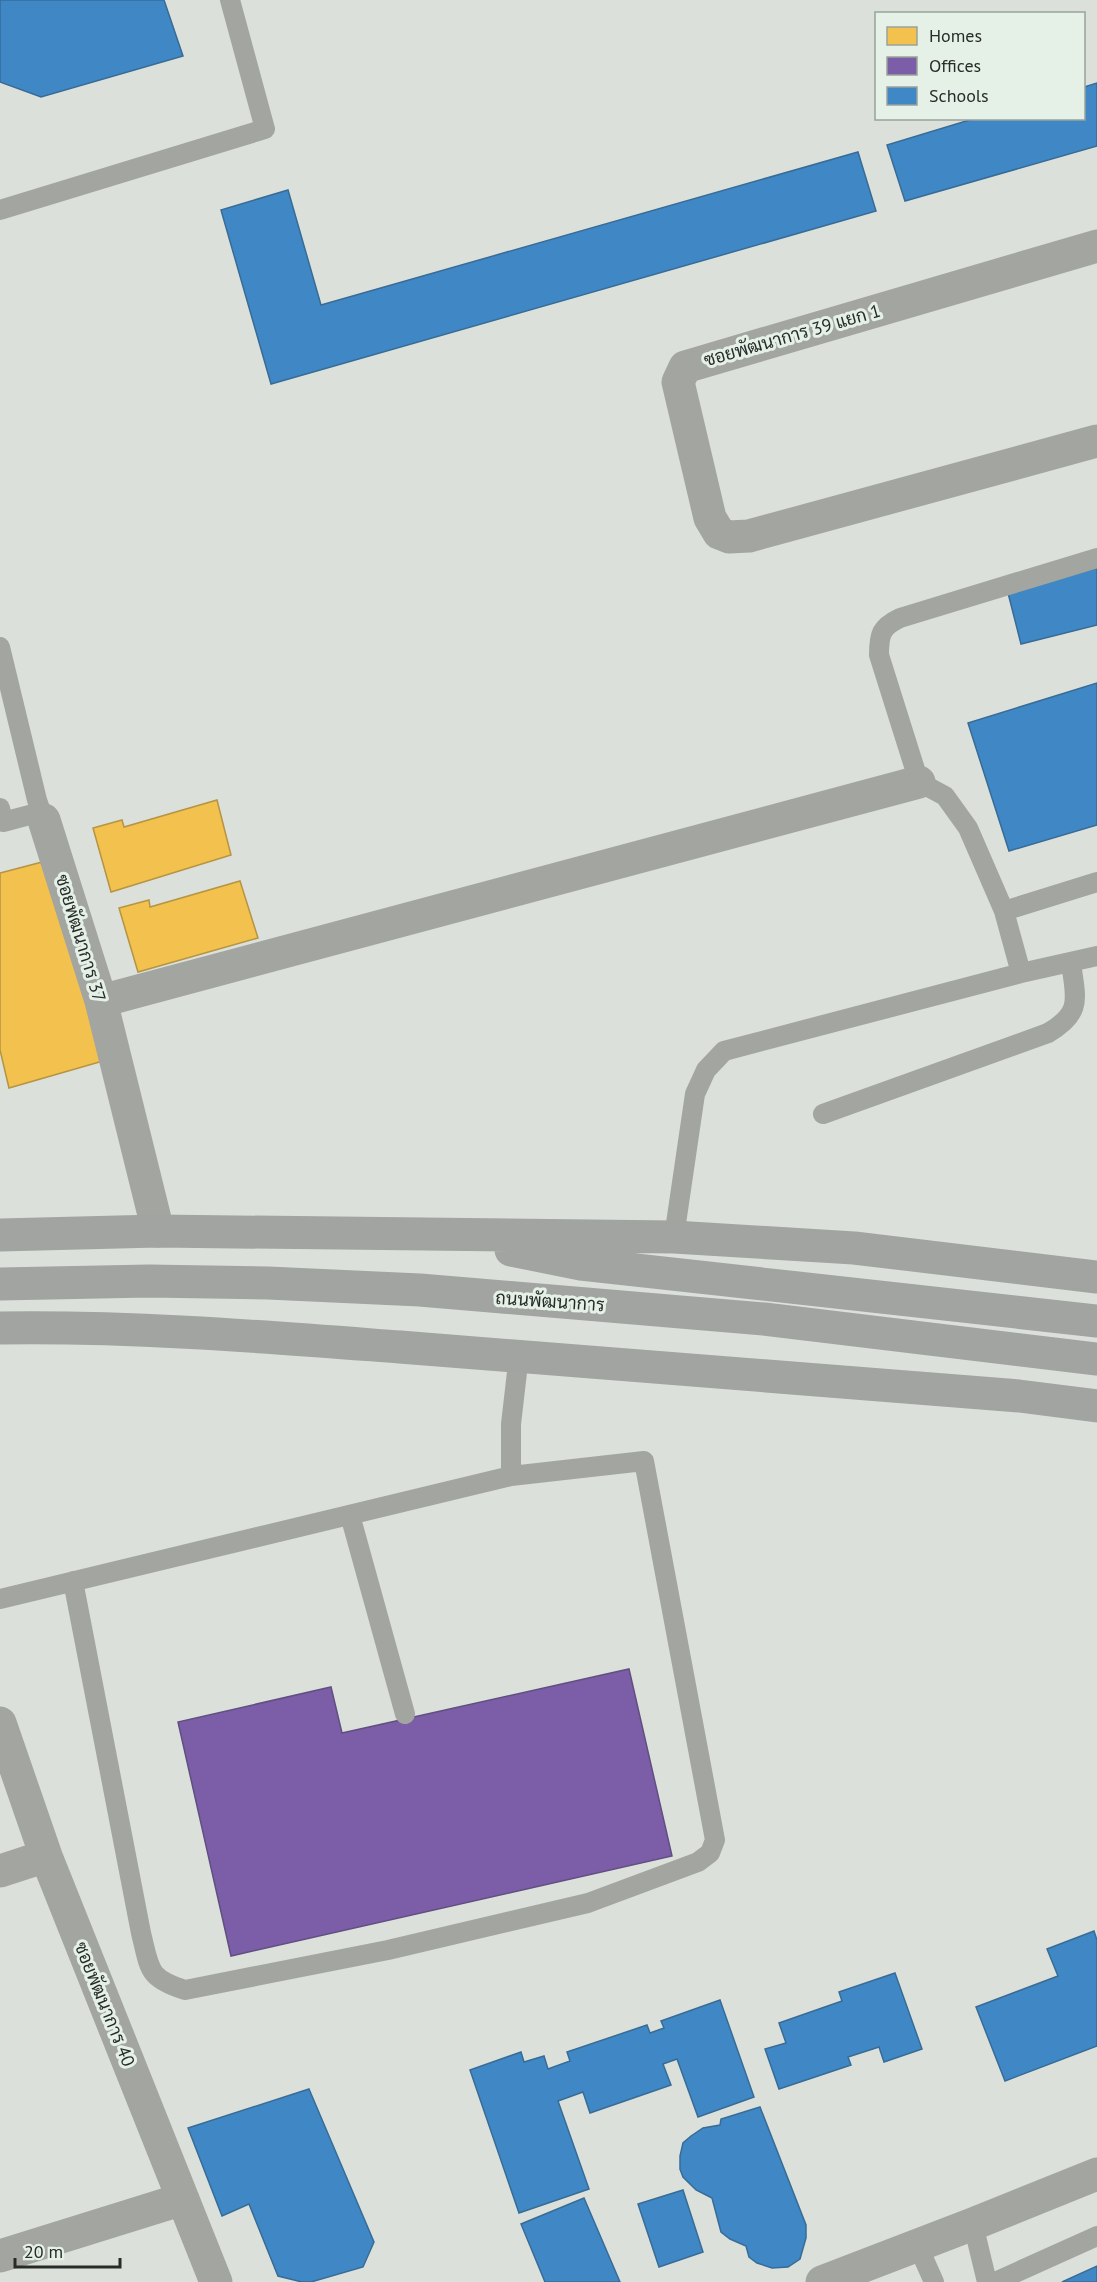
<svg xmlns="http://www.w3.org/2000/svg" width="1097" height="2282" font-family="'PT Sans',Sarabun,sans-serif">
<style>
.homes{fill:#f2c14e;stroke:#b59443;stroke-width:1.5}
.offices{fill:#7b5ea7;stroke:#624f81;stroke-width:1.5}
.schools{fill:#3f88c5;stroke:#386c96;stroke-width:1.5}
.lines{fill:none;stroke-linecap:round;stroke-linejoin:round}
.lane{stroke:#a3a5a0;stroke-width:20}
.street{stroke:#a3a5a0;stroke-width:33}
.secondary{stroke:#a1a4a0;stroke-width:33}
.labels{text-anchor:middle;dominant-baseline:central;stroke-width:6;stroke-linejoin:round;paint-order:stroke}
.street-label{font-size:18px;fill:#282c29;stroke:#e5f0e7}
</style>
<rect width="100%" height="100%" fill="#dbe0db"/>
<path class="homes" d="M 217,800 L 231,855 L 111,892 L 93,828 L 122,820 L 124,827 Z
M 46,861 L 103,1061 L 9,1088 L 0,1050 L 0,873 Z
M 240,881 L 258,938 L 138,972 L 119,908 L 149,900 L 150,907 Z"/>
<path class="offices" d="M 629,1669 L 672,1856 L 231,1956 L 178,1722 L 331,1687 L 342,1733 Z"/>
<path class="schools" d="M 0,0 L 164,0 L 183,56 L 41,97 L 0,82 Z
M 1097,83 L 1097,146 L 905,201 L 887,145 L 976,118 L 1084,118 L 1084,87 Z
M 858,152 L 876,211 L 271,384 L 221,210 L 288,190 L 321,305 Z
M 1097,568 L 1097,625 L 1021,644 L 1008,593 Z
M 1097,683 L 1097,825 L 1009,851 L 968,723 Z
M 1094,1931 L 1097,1940 L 1097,2046 L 1005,2081 L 976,2007 L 1058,1976 L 1047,1949 Z
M 895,1973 L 922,2049 L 884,2062 L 879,2047 L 848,2057 L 851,2065 L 779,2089 L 765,2049 L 786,2043 L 779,2023 L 842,2001 L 839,1992 Z
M 720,2000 L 754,2097 L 698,2117 L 677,2059 L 663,2064 L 671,2085 L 590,2113 L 583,2092 L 558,2101 L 589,2189 L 519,2213 L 470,2070 L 521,2052 L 524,2062 L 544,2056 L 548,2069 L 570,2061 L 567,2052 L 647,2025 L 650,2033 L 664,2028 L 661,2021 Z
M 309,2089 L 374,2242 L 363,2267 L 311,2282 L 302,2282 L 278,2276 L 249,2204 L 222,2216 L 188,2128 Z
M 760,2107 L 806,2225 L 806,2238 L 800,2259 L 788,2267 L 772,2268 L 757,2263 L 749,2257 L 746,2246 L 730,2239 L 721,2232 L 712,2198 L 696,2190 L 683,2177 L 680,2169 L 680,2156 L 683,2143 L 691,2136 L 703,2128 L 720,2125 L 721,2119 Z
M 683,2190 L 703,2252 L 659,2267 L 638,2204 Z
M 584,2198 L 620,2282 L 545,2282 L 521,2224 Z
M 1097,2266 L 1097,2282 L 1062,2282 Z"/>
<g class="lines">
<path class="lane" d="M 0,210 L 265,129 L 230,0
M 0,647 L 37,800 L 44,820
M 0,808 L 3,822 L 41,812
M 1004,911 L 1097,882
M 1021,973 L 1004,911 L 968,828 L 945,796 L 919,782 L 879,655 C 879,634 881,627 900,618 L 1097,558
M 823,1114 L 1048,1033 C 1084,1012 1075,997 1071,962
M 674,1237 L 695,1094 L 706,1070 L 724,1051 L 1021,973 L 1097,956
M 511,1476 L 511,1424 L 519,1355
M 350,1515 L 405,1714
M 0,1599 L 511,1476 L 644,1461 L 715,1840 L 710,1853 L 698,1862 L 588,1903 L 388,1950 L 185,1990 C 147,1978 150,1969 141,1933 L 73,1581
M 973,2224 L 987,2282
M 918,2246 L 934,2282
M 995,2282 L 1097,2236"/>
<path class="street" d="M 1097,246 L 685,367 L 678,382 L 710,518 L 719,533 L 729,537 L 749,536 L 1097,441
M 44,820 L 101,1001 L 158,1231
M 101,1001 L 919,782
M 0,1723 L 46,1856 L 216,2282
M 0,1871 L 46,1856
M 0,2256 L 183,2199
M 822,2282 L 973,2224 L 1097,2174"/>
<path class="secondary" d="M 0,1235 L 158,1231 L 674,1237 L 854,1248 L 1097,1277
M 511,1250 L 581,1264 L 1097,1321
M 0,1284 L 149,1281 L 268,1283 L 420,1290 L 764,1319 L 1097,1359
M 0,1328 C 134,1326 267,1337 400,1347 C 606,1362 812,1379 1019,1396 L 1097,1406"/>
</g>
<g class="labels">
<g class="street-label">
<text transform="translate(792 335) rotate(-16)">ซอยพัฒนาการ 39 แยก 1</text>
<text transform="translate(81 938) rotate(73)">ซอยพัฒนาการ 37</text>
<text transform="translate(550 1301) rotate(4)">ถนนพัฒนาการ</text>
<text transform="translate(105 2004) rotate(68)">ซอยพัฒนาการ 40</text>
</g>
</g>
<rect x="875" y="12" width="210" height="108" fill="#e5f0e7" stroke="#99a29b" stroke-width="1.5"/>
<rect x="887" y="27" width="30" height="18" fill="#f2c14e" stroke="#99a29b" stroke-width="1.5"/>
<text x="929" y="42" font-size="18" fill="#282c29">Homes</text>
<rect x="887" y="57" width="30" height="18" fill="#7b5ea7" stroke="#99a29b" stroke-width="1.5"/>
<text x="929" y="72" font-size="18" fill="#282c29">Offices</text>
<rect x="887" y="87" width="30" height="18" fill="#3f88c5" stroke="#99a29b" stroke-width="1.5"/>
<text x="929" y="102" font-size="18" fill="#282c29">Schools</text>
<path d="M15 2258v9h105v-9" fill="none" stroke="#282c29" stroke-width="3"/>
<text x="24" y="2258" font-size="18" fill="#282c29" stroke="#e5f0e7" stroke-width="4.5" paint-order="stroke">20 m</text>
</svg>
